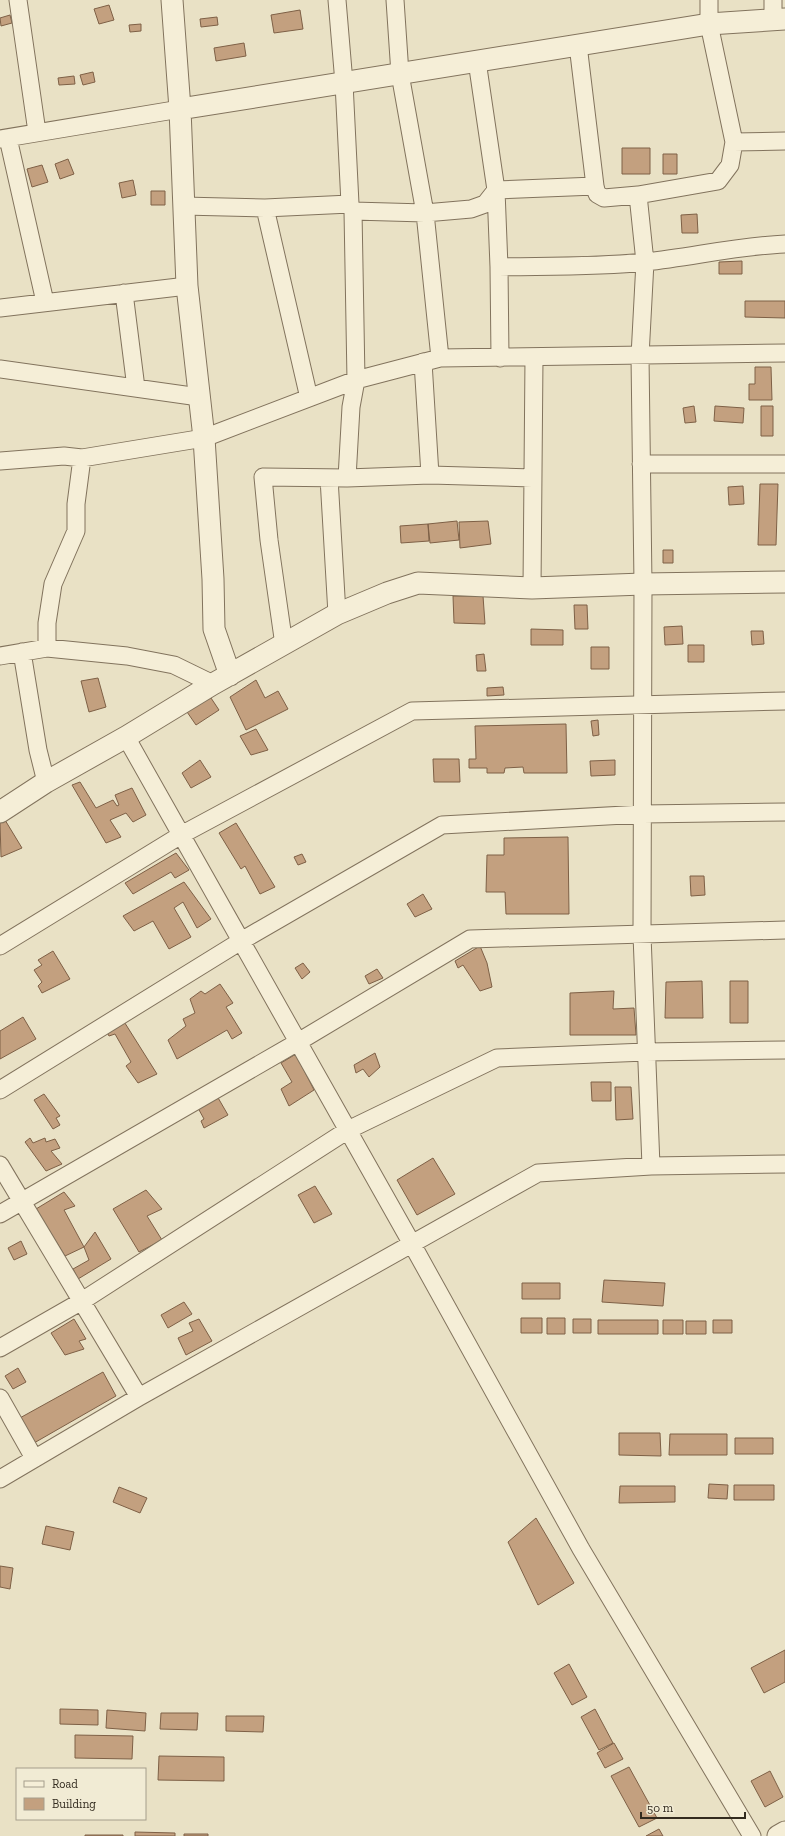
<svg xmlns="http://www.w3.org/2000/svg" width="785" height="1836" font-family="'Zilla Slab',serif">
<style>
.building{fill:#c3a07f;stroke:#7e6046}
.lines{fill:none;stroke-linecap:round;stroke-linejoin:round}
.minor-casing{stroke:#82735d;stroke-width:19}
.tertiary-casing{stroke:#82735d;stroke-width:23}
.minor{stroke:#f5eed7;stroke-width:17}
.tertiary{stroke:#f5eed7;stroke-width:21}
</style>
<rect width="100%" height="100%" fill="#e9e1c5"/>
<path class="building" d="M 109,5 L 114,20 L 99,24 L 94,9 Z
M 300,10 L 303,29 L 274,33 L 271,15 Z
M 10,15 L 12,23 L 1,26 L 0,18 Z
M 217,17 L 218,25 L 201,27 L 200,19 Z
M 141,24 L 141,31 L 130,32 L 129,25 Z
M 244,43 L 246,56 L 216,61 L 214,48 Z
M 93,72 L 95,82 L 83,85 L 80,75 Z
M 74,76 L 75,84 L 59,85 L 58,78 Z
M 622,148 L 650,148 L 650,174 L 622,174 Z
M 663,154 L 677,154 L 677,174 L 663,174 Z
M 68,159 L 74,174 L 60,179 L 55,164 Z
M 42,165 L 48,182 L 32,187 L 27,169 Z
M 133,180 L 136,195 L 122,198 L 119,183 Z
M 151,191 L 165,191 L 165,205 L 151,205 Z
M 697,214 L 698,233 L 682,233 L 681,215 Z
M 742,261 L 742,274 L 719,274 L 719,262 Z
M 745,301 L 785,301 L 785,318 L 745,317 Z
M 755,367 L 771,367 L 772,400 L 749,400 L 749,384 L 755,384 Z
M 694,406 L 696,422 L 685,423 L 683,408 Z
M 715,406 L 744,408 L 743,423 L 714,421 Z
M 761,406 L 773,406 L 773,436 L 761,436 Z
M 760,484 L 778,484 L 776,545 L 758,545 Z
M 743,486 L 744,504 L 729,505 L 728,487 Z
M 457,521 L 459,540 L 430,543 L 428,524 Z
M 488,521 L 491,544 L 460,548 L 459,522 Z
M 428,524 L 429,541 L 401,543 L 400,526 Z
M 663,550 L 673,550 L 673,563 L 663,563 Z
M 453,596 L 483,596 L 485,624 L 454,623 Z
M 574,605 L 587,605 L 588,629 L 575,629 Z
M 682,626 L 683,644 L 665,645 L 664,627 Z
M 531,629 L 563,630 L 563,645 L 531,645 Z
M 751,631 L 763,631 L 764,644 L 752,645 Z
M 688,645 L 704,645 L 704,662 L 688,662 Z
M 591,647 L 609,647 L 609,669 L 591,669 Z
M 484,654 L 486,671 L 477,671 L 476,655 Z
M 98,678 L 106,707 L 89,712 L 81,681 Z
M 256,680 L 265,698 L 278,691 L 288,709 L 246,730 L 230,697 Z
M 503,687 L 504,695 L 487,696 L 487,688 Z
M 211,698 L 219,710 L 196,725 L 185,709 Z
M 598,720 L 599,735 L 593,736 L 591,721 Z
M 566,724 L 567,773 L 524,773 L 523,767 L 505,768 L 504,773 L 487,773 L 487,768 L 469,768 L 469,759 L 476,759 L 475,726 Z
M 256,729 L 268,750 L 251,755 L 240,736 Z
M 433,759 L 459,759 L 460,782 L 434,782 Z
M 200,760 L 211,777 L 191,788 L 182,773 Z
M 615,760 L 615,775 L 591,776 L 590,761 Z
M 80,782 L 96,808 L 113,800 L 117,806 L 119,805 L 115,795 L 132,788 L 146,815 L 133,822 L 126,813 L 110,820 L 121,837 L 106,843 L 72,785 Z
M 5,820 L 22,848 L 1,857 L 0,822 Z
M 236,823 L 275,887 L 260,894 L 245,866 L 241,869 L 219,833 Z
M 568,837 L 569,914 L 506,914 L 505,892 L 486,892 L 487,855 L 504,855 L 504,838 Z
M 176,853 L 189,870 L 175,878 L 171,872 L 133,894 L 125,883 Z
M 302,854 L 306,862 L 298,865 L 294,857 Z
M 690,876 L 704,876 L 705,895 L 691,896 Z
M 184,882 L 211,919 L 197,928 L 183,902 L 174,908 L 191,937 L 169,949 L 153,921 L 134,931 L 123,916 Z
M 423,894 L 432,909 L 415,917 L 407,904 Z
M 480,946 L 487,963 L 492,987 L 480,991 L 463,965 L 458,968 L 455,961 Z
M 53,951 L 70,979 L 42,993 L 38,986 L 42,982 L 34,970 L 42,965 L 38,960 Z
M 303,963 L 310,972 L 302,979 L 295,968 Z
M 377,969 L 383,978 L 369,984 L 365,976 Z
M 702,981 L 703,1018 L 665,1018 L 666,982 Z
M 730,981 L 748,981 L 748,1023 L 730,1023 Z
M 220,984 L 233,1003 L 226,1007 L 242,1033 L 232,1039 L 227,1030 L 177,1059 L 168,1040 L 186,1026 L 183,1019 L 195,1013 L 190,999 L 201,991 L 205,994 Z
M 614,991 L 613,1009 L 634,1008 L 636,1035 L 570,1035 L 570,993 Z
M 23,1017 L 36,1039 L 0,1059 L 0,1031 Z
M 123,1020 L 157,1074 L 138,1083 L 126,1066 L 131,1062 L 115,1034 L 109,1036 L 105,1029 Z
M 375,1053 L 380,1067 L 369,1077 L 363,1069 L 356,1073 L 354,1065 Z
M 296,1054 L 314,1090 L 289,1106 L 281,1089 L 292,1082 L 281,1063 Z
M 591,1082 L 611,1082 L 611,1101 L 592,1101 Z
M 615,1087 L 631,1087 L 633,1119 L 616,1120 Z
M 44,1094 L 60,1116 L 56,1118 L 60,1125 L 53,1129 L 34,1100 Z
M 217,1096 L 228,1115 L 204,1128 L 201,1121 L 204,1119 L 198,1108 Z
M 30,1138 L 33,1143 L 45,1138 L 46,1142 L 55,1139 L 60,1148 L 51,1151 L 62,1164 L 46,1171 L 25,1142 Z
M 433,1158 L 455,1194 L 417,1215 L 397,1180 Z
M 315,1186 L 332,1214 L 314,1223 L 298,1195 Z
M 146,1190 L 162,1209 L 147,1216 L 162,1240 L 139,1252 L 113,1209 Z
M 64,1192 L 75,1206 L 64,1210 L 84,1247 L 65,1256 L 36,1209 Z
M 95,1232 L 111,1259 L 78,1279 L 73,1269 L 89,1260 L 84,1247 Z
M 21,1241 L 27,1254 L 14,1260 L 8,1248 Z
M 604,1280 L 665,1283 L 663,1306 L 602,1302 Z
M 522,1283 L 560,1283 L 560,1299 L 522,1299 Z
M 184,1302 L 192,1314 L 168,1328 L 161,1315 Z
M 521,1318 L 542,1318 L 542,1333 L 521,1333 Z
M 547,1318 L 565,1318 L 565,1334 L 547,1334 Z
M 74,1319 L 86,1339 L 79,1341 L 84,1349 L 65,1355 L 51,1333 Z
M 199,1319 L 212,1341 L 186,1355 L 178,1338 L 193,1331 L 189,1323 Z
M 573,1319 L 591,1319 L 591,1333 L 573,1333 Z
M 598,1320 L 658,1320 L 658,1334 L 598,1334 Z
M 663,1320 L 683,1320 L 683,1334 L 663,1334 Z
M 713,1320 L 732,1320 L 732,1333 L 713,1333 Z
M 686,1321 L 706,1321 L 706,1334 L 686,1334 Z
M 18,1368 L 26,1382 L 13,1389 L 5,1376 Z
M 103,1372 L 116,1396 L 34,1443 L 18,1419 Z
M 619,1433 L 660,1433 L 661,1456 L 619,1455 Z
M 670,1434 L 727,1434 L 727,1455 L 669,1455 Z
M 735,1438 L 773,1438 L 773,1454 L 735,1454 Z
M 709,1484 L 728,1485 L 727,1499 L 708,1498 Z
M 734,1485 L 774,1485 L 774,1500 L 734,1500 Z
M 620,1486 L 675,1486 L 675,1502 L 619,1503 Z
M 119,1487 L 147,1498 L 140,1513 L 113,1502 Z
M 536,1518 L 574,1583 L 538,1605 L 508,1542 Z
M 46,1526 L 74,1532 L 70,1550 L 42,1544 Z
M 0,1566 L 13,1568 L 10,1589 L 0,1587 Z
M 785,1650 L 785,1682 L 764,1693 L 751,1668 Z
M 569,1664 L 587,1697 L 572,1705 L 554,1673 Z
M 60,1709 L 98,1710 L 98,1725 L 60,1724 Z
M 595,1709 L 613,1743 L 599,1750 L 581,1717 Z
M 107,1710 L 146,1713 L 145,1731 L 106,1728 Z
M 161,1713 L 198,1713 L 197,1730 L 160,1729 Z
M 226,1716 L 264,1716 L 263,1732 L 226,1731 Z
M 75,1735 L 133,1736 L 132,1759 L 75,1758 Z
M 614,1743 L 623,1759 L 605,1768 L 597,1753 Z
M 159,1756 L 224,1757 L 224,1781 L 158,1780 Z
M 629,1767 L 657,1818 L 639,1827 L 611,1776 Z
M 770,1771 L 783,1797 L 765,1807 L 751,1781 Z
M 659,1829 L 663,1836 L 646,1836 Z
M 135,1832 L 175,1833 L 175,1836 L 135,1836 Z
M 184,1834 L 208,1834 L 208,1836 L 184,1836 Z
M 85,1835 L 123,1835 L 123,1836 L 85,1836 Z"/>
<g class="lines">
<g class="minor-casing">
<path id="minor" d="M 18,0 L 37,132
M 337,0 L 344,83 L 350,204 L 353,211 L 356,380 L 351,407 L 347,478
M 395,0 L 400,74 L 425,213 L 440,358
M 773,0 L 773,20
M 477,61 L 496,190 L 499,267 C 548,266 597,267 646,262 C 692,257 738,246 785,244
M 8,138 L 45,302
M 0,139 L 180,109
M 734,142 L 785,141
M 595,186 L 597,194 L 604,198 L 638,195
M 183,206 L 265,208 L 350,204
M 265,208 L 309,398
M 353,211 L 425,213 L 471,209 L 485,204 L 496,190 L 595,186 L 578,45
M 499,267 L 500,358
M 124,293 L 136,388
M 0,308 L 187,286
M 423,362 L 430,475
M 0,369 L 199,397
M 0,461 L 64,456 L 82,458 L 204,438 L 356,380 L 440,358 L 785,353
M 641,464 L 785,464
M 329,478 L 337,614
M 532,588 L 534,358
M 284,645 L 269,540 L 263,477 L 347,478 L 430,475 L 532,478
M 47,648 L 47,623 L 53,584 L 76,531 L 76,504 L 82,458
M 22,652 L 38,750 L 46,782
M 0,656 L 47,648 L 127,656 L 174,665 L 213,684
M 126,737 L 412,1244 L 581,1549 L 752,1836
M 0,946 L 181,835 L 412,711 L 785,701
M 0,1090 L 241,941 L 442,825 L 643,814 L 785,812
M 0,1165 L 139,1397
M 651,1166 L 642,935 L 643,584 L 640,356 L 645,262 L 638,195 L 718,181 L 730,165 L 734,142 L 709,24 L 709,0
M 0,1214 L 298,1042 L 470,939 L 785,930
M 0,1348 L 82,1301 L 348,1130 L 497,1058 L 646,1052 L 785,1050
M 0,1398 L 34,1458
M 0,1479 L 139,1397 L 538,1173 L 651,1166 L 785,1164"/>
</g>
<g class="tertiary-casing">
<path id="tertiary" d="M 172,0 L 180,109 L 187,286 L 204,438 L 213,579 L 214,629 L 230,675
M 180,109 L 709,24 L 785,19
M 0,812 L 46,782 L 126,737 L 213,684 L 337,614 L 387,593 L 418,583 L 532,588 L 643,584 L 785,582
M 778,1836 L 785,1832"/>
</g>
<use href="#minor" class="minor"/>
<use href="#tertiary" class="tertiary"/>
</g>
<rect x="16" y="1768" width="130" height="52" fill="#f1ebd4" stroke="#a59e8c"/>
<rect x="24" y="1781" width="20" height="6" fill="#f5eed7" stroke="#a59e8c"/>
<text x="52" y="1788" font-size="12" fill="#332b1f">Road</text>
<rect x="24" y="1798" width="20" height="12" fill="#c3a07f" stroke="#a59e8c"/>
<text x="52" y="1808" font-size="12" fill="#332b1f">Building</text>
<path d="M641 1812v6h104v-6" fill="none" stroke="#332b1f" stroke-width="2"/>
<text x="647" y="1812" font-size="12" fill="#332b1f" stroke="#f1ebd4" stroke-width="3" paint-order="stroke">50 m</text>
</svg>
